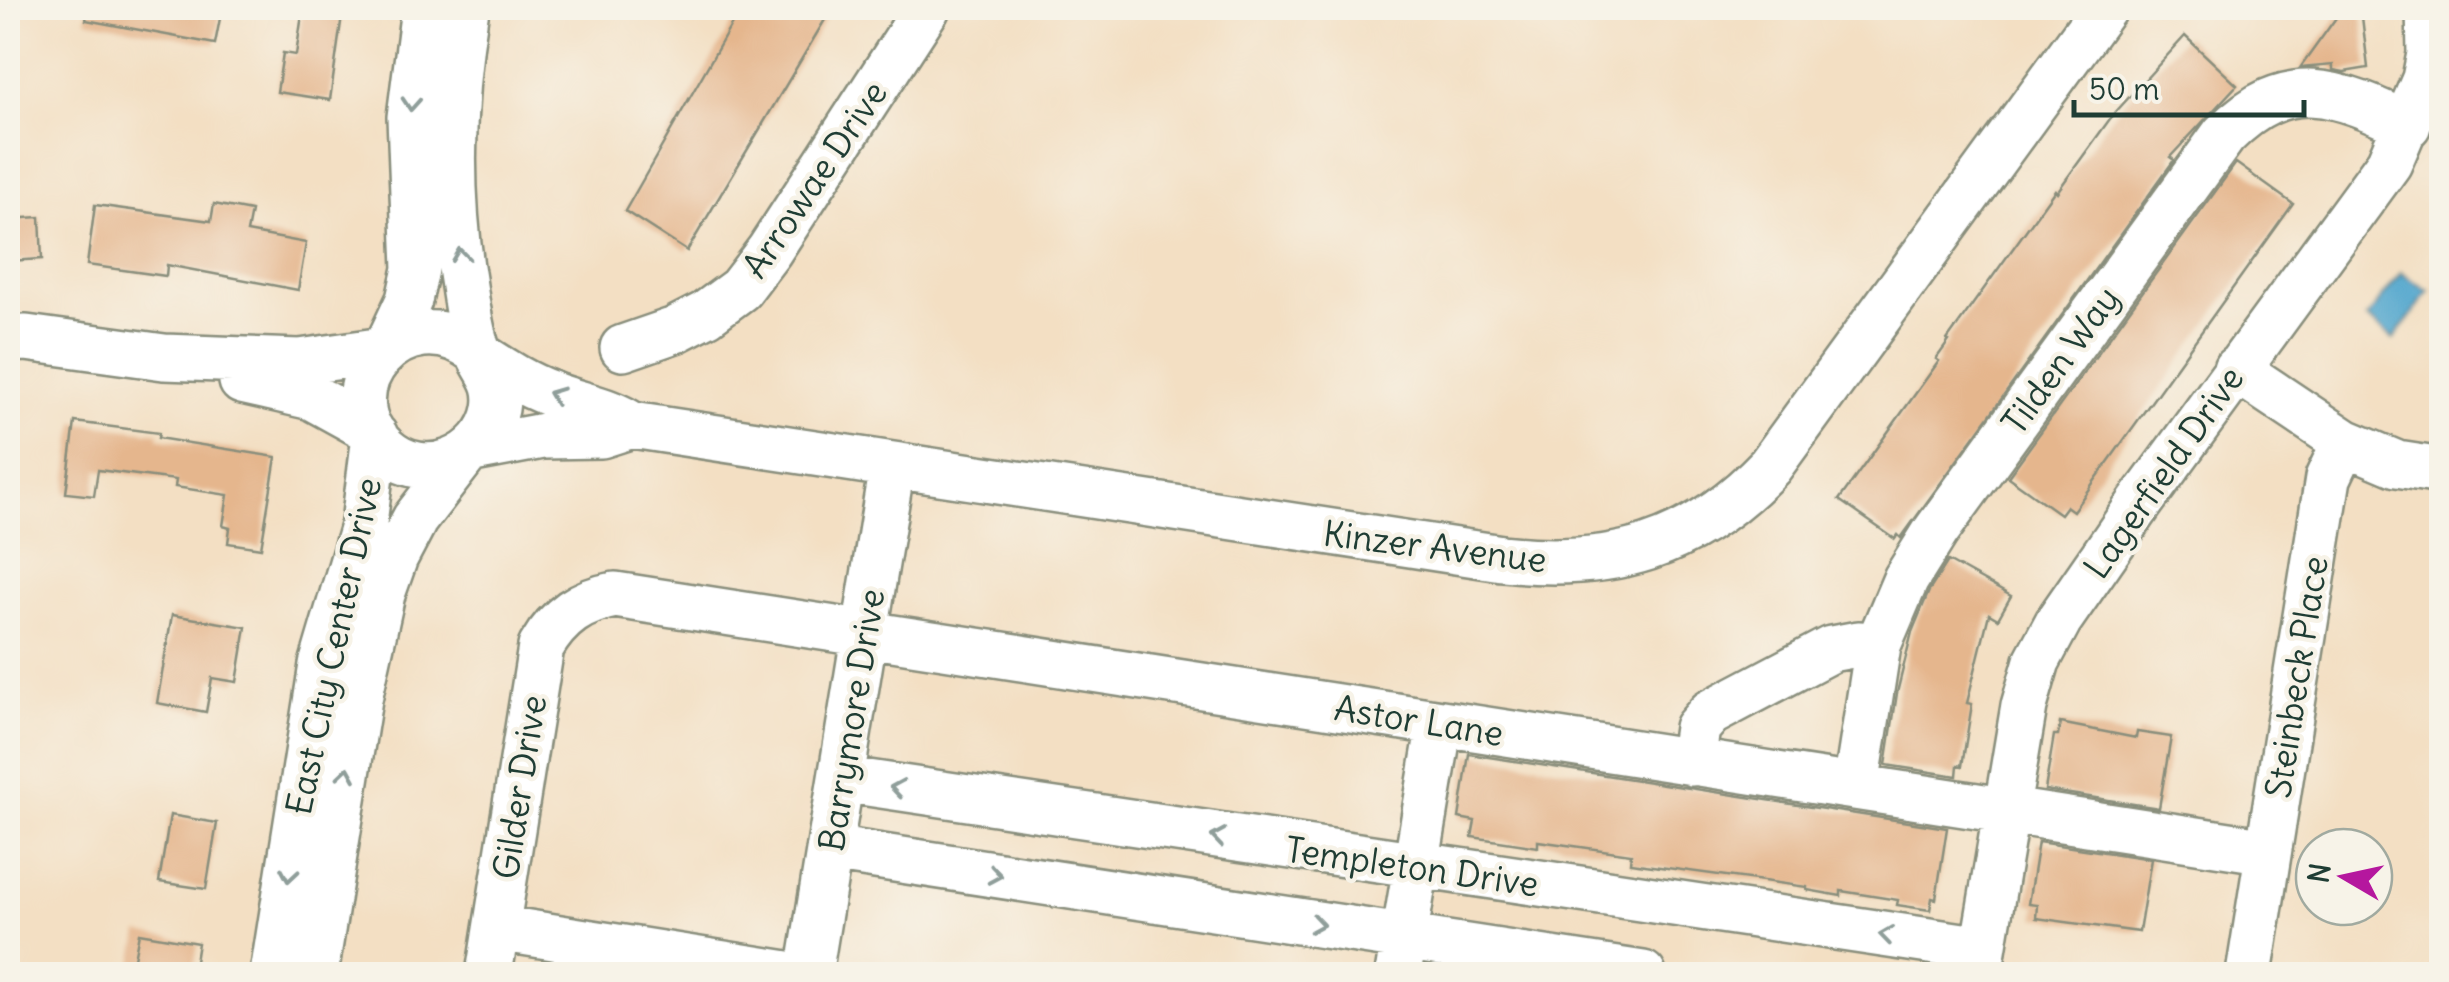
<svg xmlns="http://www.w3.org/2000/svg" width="2449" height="982" font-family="Delius,sans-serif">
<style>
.water{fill:#51a6cd;stroke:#387280;stroke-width:2.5}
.building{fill:#e5b68d}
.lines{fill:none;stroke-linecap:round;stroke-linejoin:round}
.minor-casing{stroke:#898e7c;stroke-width:50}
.minor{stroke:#fff;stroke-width:45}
.oneway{stroke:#8f9e9a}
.labels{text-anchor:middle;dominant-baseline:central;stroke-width:9;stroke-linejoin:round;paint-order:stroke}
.street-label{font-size:35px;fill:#1f3d34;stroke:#f7f3e8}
</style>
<rect width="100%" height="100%" fill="#f7f3e8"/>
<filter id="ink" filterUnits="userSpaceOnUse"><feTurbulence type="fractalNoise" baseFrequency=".01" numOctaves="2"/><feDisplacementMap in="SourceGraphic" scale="20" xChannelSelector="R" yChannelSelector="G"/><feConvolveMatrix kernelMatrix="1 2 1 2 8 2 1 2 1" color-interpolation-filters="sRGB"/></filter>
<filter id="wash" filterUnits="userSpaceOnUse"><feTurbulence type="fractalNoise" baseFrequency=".0048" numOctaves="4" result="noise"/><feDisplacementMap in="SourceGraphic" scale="40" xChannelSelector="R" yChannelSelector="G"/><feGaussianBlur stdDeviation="2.25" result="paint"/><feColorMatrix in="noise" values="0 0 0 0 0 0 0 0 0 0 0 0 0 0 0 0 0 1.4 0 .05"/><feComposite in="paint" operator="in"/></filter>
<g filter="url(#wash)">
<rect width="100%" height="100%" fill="#f3dfc3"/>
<path class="water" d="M 2401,273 L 2429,291 L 2394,339 L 2367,318 Z"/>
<g id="blocks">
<path class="building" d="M 88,8 L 222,8 L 215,44 L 86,20 Z
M 303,8 L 343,8 L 330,100 L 277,92 L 283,53 L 296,55 Z
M 741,8 L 832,8 L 687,251 L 625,211 Z
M 2343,8 L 2361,8 L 2368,68 L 2344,72 L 2333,70 L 2333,65 L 2300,68 Z
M 2185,36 L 2237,85 L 2170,157 L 2174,160 L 1901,538 L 1898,535 L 1895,539 L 1839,500 L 1939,361 L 1936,359 L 1949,341 L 1947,340 L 2055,190 L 2057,192 L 2112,116 Z
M 2236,163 L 2293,204 L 2073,511 L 2066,506 L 2060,514 L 2008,477 Z
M 214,204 L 251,211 L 247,232 L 306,243 L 298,290 L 167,265 L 166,276 L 87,265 L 95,205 L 211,221 Z
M 40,217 L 42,259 L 8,261 L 8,219 Z
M 75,422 L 159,433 L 158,438 L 276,457 L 261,548 L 228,543 L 230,528 L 223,526 L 228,495 L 175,487 L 176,480 L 98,470 L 94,496 L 66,493 Z
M 1948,561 L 2011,596 L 1998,619 L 1989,614 L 1967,703 L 1972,704 L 1962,766 L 1958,765 L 1957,776 L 1886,765 L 1897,693 L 1912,632 L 1929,591 Z
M 172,615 L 246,627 L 237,682 L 212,678 L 206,712 L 157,703 Z
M 2060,723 L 2136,738 L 2137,732 L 2171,737 L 2159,808 L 2045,790 L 2054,735 L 2058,735 Z
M 1469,754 L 1947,828 L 1936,899 L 1932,898 L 1930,910 L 1897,905 L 1898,900 L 1841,891 L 1841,896 L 1807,890 L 1807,887 L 1630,863 L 1631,854 L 1538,841 L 1538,847 L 1472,837 L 1475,821 L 1459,818 Z
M 170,815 L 217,823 L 206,889 L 159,882 Z
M 2038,842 L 2151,859 L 2139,932 L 2036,918 L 2037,905 L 2028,904 Z
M 139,933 L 198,943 L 193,974 L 131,974 Z"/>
</g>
</g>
<g filter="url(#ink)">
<use href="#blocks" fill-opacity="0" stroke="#898e7c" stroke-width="2.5"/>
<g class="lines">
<g class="minor-casing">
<path id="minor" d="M 466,8 C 451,101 448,193 464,286 C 467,306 470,327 476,346 C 483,370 501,378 496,409 C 487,459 424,485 385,449 C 322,391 403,294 477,351
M 8,339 L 26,338 L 164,357 L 300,362 L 384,350
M 623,348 L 675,330 L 706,314 L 740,289 L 769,251 L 927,8
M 386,349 L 409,300 L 416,269 L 410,117 L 424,8
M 481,356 C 504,371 526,385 551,394 C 578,405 609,409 632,425 L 1502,558 C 1613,570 1692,548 1770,466 L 2104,8
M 2236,369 L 2345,442 L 2397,464 L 2442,471
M 242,381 L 312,397 L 370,429
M 474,449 L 543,436 L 601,435 L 632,425
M 1692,763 L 1697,728 L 1710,713 L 1831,649 L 1858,644 L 1878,645
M 841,779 L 1983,949
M 1856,786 L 1878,645 L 1906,579 L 1936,531 L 2224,135 C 2288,70 2337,92 2408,125
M 830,849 L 1643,974
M 497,928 L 787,974
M 273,974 L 322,665 L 364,523 L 375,436
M 315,974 L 359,699 L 382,594 L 395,557 L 415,519 L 463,457
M 489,974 L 541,647 C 559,616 581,601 615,595 L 2268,851
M 809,974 L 892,466
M 1398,974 L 1440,723
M 1979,974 L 2024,706 L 2037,661 L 2059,620 L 2140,503 L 2389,163 L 2425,79 L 2430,54 L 2429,8
M 2249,974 L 2328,478 L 2345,442"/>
</g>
<use href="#minor" class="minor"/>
</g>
<defs><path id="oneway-chevron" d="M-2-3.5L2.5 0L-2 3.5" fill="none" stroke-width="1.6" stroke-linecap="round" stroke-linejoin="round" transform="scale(2.5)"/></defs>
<g class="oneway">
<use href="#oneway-chevron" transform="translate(411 104) rotate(94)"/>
<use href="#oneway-chevron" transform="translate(460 255) rotate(-97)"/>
<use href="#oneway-chevron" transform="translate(555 395) rotate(-159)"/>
<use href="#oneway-chevron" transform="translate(347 774) rotate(-81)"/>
<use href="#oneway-chevron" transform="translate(897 788) rotate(-171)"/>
<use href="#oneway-chevron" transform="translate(1218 837) rotate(-171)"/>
<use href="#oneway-chevron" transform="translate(289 875) rotate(99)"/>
<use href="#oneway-chevron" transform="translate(995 875) rotate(9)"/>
<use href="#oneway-chevron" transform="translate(1317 924) rotate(9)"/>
<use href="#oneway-chevron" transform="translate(1886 935) rotate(-172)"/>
</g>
</g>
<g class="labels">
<g class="street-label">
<text transform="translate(814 179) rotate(-56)">Arrowae Drive</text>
<text transform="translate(2060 360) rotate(-54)">Tilden Way</text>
<text transform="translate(2163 472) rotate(-55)">Lagerfield Drive</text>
<text transform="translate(1435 546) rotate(7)">Kinzer Avenue</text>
<text transform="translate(333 646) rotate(-78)">East City Center Drive</text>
<text transform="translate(2296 677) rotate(-81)">Steinbeck Place</text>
<text transform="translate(851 720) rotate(-81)">Barrymore Drive</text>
<text transform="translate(1419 720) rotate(9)">Astor Lane</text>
<text transform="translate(519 787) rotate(-81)">Gilder Drive</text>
<text transform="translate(1412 866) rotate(8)">Templeton Drive</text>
</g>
</g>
<rect width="2449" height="982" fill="none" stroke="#f7f3e8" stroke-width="40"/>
<g transform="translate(2344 877) rotate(279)"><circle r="48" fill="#f7f3e8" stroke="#a1aaa0" stroke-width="2.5"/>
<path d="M0-8L18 38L0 25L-18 38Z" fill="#b5179e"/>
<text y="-15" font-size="28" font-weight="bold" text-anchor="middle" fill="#1f3d34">N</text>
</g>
<path d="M2074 100v15h230v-15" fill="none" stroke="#1f3d34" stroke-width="5"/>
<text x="2089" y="100" font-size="30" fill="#1f3d34" stroke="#f7f3e8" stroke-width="8" paint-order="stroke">50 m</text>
</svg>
